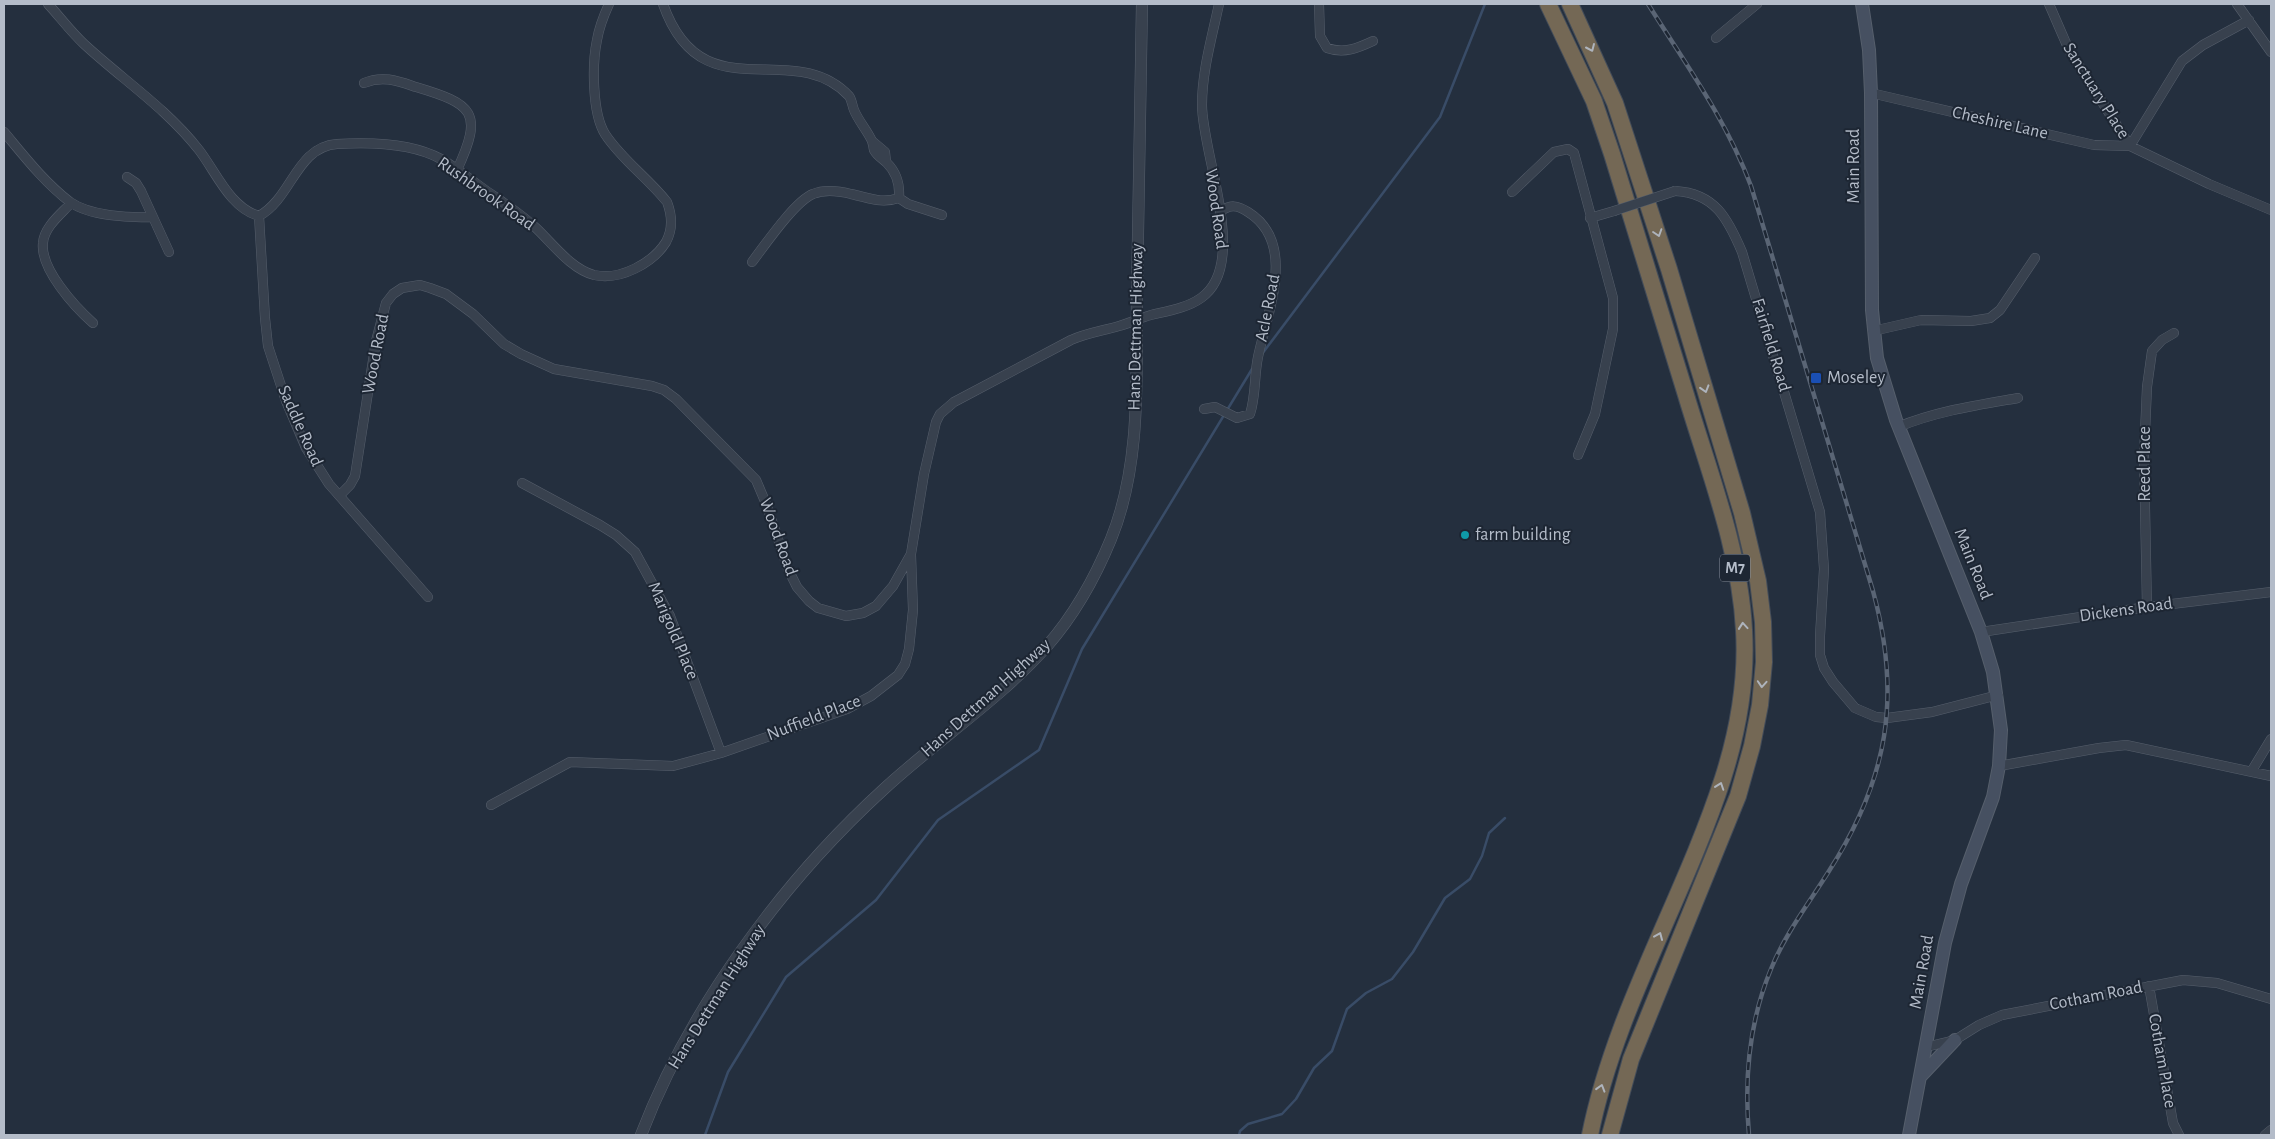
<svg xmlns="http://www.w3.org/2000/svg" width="2275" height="1139" font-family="'Alegreya Sans',sans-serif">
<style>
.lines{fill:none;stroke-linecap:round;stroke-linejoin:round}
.stream{stroke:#394c67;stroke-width:2.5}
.minor-casing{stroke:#565f6c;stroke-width:10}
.tertiary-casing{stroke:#565f6c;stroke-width:12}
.secondary-casing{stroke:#565f6c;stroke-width:14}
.motorway-casing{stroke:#434c59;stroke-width:18}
.minor{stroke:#38414e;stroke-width:9}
.tertiary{stroke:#38414e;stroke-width:11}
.secondary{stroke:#465061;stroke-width:12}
.motorway{stroke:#746855;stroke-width:16}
.rail-casing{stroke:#5a6575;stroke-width:4.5}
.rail{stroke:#1d2633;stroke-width:2.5;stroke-dasharray:8;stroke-linecap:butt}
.minor-bridge-casing{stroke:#565f6c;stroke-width:10;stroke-linecap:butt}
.minor-bridge{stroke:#38414e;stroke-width:9}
.oneway{stroke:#aeb4bd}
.transit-dot{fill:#1a4fb4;stroke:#1d2633;stroke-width:2}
.culture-dot{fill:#0f9aa8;stroke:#1d2633;stroke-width:2}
.labels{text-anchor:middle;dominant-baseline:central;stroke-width:4;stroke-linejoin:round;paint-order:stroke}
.shield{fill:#1d2633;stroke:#878f9c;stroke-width:1}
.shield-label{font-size:16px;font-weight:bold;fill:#b4bcc9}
.street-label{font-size:18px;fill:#b4bcc9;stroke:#1d2633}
.poi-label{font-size:18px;fill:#b4bcc9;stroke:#1d2633;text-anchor:start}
</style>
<rect width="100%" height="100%" fill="#242f3e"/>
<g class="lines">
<path class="stream" d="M 1262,354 L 1440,117 L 1485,4
M 705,1135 L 728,1072 L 786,977 L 876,900 L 938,820 L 1039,750 L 1082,649 L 1252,369
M 1239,1135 L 1240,1131 L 1248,1124 L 1282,1114 L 1296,1099 L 1314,1068 L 1332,1051 L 1347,1009 L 1366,993 L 1392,979 L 1413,952 L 1445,898 L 1470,879 L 1482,856 L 1489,833 L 1505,818"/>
<g class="minor-casing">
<path id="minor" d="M 48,4 C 60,17 71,32 84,44 C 123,80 166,108 199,150 C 216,172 230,208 259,216 C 292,198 296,147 337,144 C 370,142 412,143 441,159 C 457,168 472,181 488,192 C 504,203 521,214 536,228 C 553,244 571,269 594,275 C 620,281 653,263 666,242 C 673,229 672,215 667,202 C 648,178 621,159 605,134 C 592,113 592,64 597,40 C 599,28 604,15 609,4
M 663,4 C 702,115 792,36 849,96 C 852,100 852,105 854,110 C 858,120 866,129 871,139 C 873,142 873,146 874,150 C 877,156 883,159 887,163 C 897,173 900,184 899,198
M 1319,4 L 1320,36 L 1327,48 C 1344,54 1358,48 1373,41
M 2049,4 L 2069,50 L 2130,146 L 2209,184 L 2271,210
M 2237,4 L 2271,52
M 1716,38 L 1757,4
M 364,83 C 383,75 398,81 416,87 C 473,104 484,112 457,170
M 1871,93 L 2094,145 L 2130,146 L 2182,61 L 2203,45 L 2249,20
M 4,132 C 24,156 44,182 70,202 C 90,216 129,218 152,217
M 872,141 L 885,152 L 886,162
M 127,177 L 136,183 L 141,191 L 169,252
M 1675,191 C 1715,193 1728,219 1742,252 L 1820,512 L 1824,569 L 1820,636 L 1820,655 L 1824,668 L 1833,682 L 1855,708 L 1876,717 L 1887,718 L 1932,712 L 1998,695
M 1512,192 L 1554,152 L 1568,149 L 1574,153 L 1613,298 L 1613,329 L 1595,414 L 1578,455
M 899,198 L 908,204 L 942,215
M 71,203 C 61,214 44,227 43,243 C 40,269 75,307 93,323
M 259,216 L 265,318 L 268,346 L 286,401 L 306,448 L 329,484 L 428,597
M 1590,218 L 1614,211
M 752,262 C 765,245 795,201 813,194 C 825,189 839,191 851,194 C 870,198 881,204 899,198
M 1873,331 L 1921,320 L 1971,321 L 1990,318 L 2000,310 L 2035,258
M 1204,409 L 1215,407 L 1237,418 L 1250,414 C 1256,396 1254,376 1258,357 C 1267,313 1298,243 1248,212 C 1237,205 1230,204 1220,212
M 1898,427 C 1937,411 1978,405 2018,398
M 522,483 L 600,525 L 616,535 L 635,552 L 670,616 L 721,753
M 340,495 L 350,485 L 355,476 L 376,341 L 386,303 L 393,294 L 402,288 L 420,285 L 430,288 L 446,294 L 473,314 L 504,344 L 521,354 L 554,369 L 652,386 L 664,390 L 676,399 L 756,480 L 767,506 L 788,569 L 797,587 L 809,601 L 818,608 L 846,616 L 863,613 L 876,606 L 893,586 L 911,554 L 924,474 L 936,422 L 940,414 L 954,402 L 1071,340 C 1087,333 1102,331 1119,326 C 1130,323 1140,318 1151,315 C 1168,311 1187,308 1201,298 C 1250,264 1202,155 1202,105 C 1202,71 1212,37 1219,4
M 2147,607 L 2144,456 L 2147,387 L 2152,351 L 2162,340 L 2174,333
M 1981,632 L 2147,607 L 2271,592
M 1999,766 L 2099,748 L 2126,745 L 2271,776
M 2251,772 L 2271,739
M 491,805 L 570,762 L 673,766 L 721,753 L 847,709 L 871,696 L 898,675 L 905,664 L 909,649 L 913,610 L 911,555
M 2149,986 L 2173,1123 L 2179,1135
M 1926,1047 L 1955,1040 L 1979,1025 L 2002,1015 L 2183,980 L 2217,983 L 2271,999
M 2265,1135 L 2271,1130"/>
</g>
<g class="tertiary-casing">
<path id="tertiary" d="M 641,1135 C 690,1007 783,881 884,789 C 937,740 999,700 1047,646 C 1075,614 1095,578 1111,539 C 1142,463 1136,374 1137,293 C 1139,196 1140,100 1142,4"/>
</g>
<g class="secondary-casing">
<path id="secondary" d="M 1862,4 L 1869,50 L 1871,93 L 1872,310 L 1877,358 L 1896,420 L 1981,632 L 1993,672 L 2001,730 L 1999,766 L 1993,797 L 1961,884 L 1945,943 L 1909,1135
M 1921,1076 L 1955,1040"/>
</g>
<g class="motorway-casing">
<path id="motorway" d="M 1548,4 L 1594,101 L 1612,154 C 1637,234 1661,315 1686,395 C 1709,472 1740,550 1744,630 C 1747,680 1738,731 1723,778 C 1684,899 1615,1010 1590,1135
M 1570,4 L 1615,103 L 1669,269 L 1742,513 L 1758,581 L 1763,622 L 1764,662 L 1760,705 L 1752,746 L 1738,796 L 1631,1059 L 1610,1135"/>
</g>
<use href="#minor" class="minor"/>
<use href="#tertiary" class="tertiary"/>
<use href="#secondary" class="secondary"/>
<use href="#motorway" class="motorway"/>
<g class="rail-casing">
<path id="rail" d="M 1648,4 C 1685,63 1726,119 1751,186 L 1873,591 C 1902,697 1888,779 1829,871 C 1809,903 1785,934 1771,969 C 1749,1022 1744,1078 1749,1135"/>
</g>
<use href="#rail" class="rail"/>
<g class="minor-bridge-casing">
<path id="minor-bridge" d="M 1614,211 L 1675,191"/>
</g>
<use href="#minor-bridge" class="minor-bridge"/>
</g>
<defs><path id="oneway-chevron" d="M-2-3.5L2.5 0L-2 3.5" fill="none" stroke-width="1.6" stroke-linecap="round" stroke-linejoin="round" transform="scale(1.25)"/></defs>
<g class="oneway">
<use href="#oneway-chevron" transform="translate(1591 48) rotate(66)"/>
<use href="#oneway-chevron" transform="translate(1658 233) rotate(72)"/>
<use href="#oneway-chevron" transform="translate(1705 389) rotate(73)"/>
<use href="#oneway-chevron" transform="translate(1743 626) rotate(-95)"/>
<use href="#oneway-chevron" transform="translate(1762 684) rotate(94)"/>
<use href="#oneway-chevron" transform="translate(1720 786) rotate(-71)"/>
<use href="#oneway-chevron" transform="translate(1659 936) rotate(-67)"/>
<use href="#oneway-chevron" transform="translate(1601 1088) rotate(-73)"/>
</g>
<rect class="transit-dot" x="1810" y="372" width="12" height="12" rx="2.5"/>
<circle class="culture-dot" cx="1465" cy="535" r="5"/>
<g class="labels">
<rect class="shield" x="1720" y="554.5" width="30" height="27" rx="4"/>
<g class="shield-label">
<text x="1735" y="568">M7</text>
</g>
<g class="street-label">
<text transform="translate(2096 91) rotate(58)">Sanctuary Place</text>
<text transform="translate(2000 123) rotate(13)">Cheshire Lane</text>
<text transform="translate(1854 166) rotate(-90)">Main Road</text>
<text transform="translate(486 194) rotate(35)">Rushbrook Road</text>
<text transform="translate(1216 209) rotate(82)">Wood Road</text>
<text transform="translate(1268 308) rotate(-79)">Acle Road</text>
<text transform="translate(1136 327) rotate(-89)">Hans Dettman Highway</text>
<text transform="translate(1771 345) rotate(73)">Fairfield Road</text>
<text transform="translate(376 354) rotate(-79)">Wood Road</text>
<text transform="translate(300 426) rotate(66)">Saddle Road</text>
<text transform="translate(2145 464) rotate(-90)">Reed Place</text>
<text transform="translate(778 537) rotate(70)">Wood Road</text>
<text transform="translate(1973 564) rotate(68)">Main Road</text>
<text transform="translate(2126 610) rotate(-8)">Dickens Road</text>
<text transform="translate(673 631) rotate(67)">Marigold Place</text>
<text transform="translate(986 698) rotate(-42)">Hans Dettman Highway</text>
<text transform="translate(814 718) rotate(-21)">Nuffield Place</text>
<text transform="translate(1922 972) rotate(-80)">Main Road</text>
<text transform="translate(2096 996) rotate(-11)">Cotham Road</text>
<text transform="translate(717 997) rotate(-58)">Hans Dettman Highway</text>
<text transform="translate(2162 1061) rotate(80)">Cotham Place</text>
</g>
<g class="poi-label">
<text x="1827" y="378">Moseley</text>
<text x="1475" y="535">farm building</text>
</g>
</g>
<rect width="2275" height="1139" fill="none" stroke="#b4bcc9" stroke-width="10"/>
</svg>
